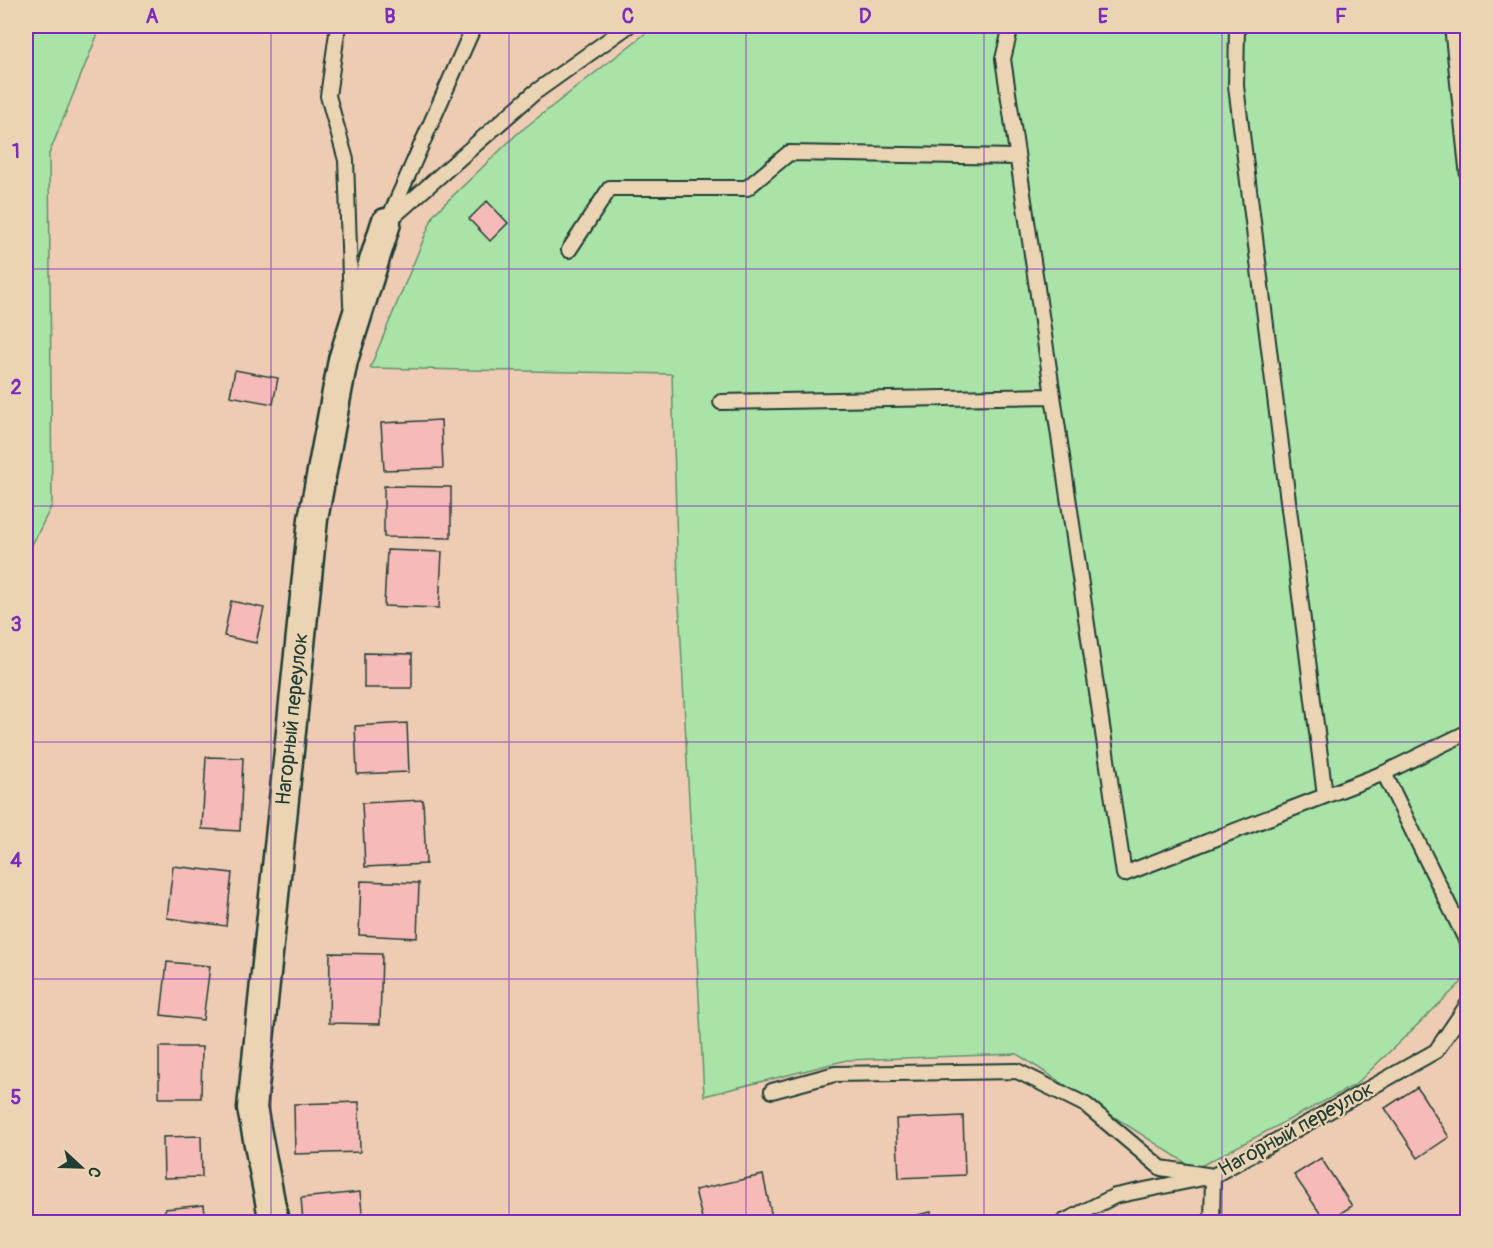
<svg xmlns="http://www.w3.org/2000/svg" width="1493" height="1248" font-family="Pangolin,sans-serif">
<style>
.green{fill:#aae3a8;stroke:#64906e;stroke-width:1.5}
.building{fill:#f6bab8;stroke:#1f3d34;stroke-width:1.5}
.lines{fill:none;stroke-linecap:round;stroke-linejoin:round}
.service-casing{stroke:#1f3d34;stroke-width:18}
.minor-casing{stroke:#1f3d34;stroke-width:33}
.service{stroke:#ead4b3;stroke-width:14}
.minor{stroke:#ead4b3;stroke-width:28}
.grid{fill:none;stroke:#7b2cbf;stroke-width:1.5;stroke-opacity:0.55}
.labels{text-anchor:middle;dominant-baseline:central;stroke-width:4.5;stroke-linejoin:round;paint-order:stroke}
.street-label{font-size:21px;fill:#1f3d34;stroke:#ead4b3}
.neatline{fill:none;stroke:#7b2cbf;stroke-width:2}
.grid-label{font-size:20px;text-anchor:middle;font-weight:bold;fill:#7b2cbf}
</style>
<rect width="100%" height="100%" fill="#eeccb4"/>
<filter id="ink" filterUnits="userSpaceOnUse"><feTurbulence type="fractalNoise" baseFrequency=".0167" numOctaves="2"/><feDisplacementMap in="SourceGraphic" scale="12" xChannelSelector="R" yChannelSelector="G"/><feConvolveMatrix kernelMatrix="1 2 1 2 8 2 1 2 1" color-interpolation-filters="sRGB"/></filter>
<g filter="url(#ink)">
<path class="green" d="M 26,26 L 101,26 L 49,154 L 52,505 L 26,557 Z
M 655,26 L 1467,26 L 1467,977 L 1355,1085 L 1195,1169 L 1017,1054 L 847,1060 L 704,1096 L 678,583 L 672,374 L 370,368 L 434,214 L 518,133 Z"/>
<path class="building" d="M 487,201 L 508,223 L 490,241 L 469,219 Z
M 235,370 L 278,378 L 273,404 L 230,396 Z
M 441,420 L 443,468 L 384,470 L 381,423 Z
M 384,486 L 451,487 L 451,538 L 384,537 Z
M 387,550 L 442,552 L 439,608 L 384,606 Z
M 231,601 L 264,608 L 256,643 L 224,636 Z
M 364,653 L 412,654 L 412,688 L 364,688 Z
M 407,723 L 409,772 L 357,774 L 355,726 Z
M 206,757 L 243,758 L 240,831 L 202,829 Z
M 423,800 L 426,864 L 365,867 L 362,803 Z
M 173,866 L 232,873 L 226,926 L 167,918 Z
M 361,881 L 419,883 L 417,938 L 359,935 Z
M 330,953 L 382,954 L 380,1024 L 329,1023 Z
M 167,962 L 210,966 L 203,1020 L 161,1015 Z
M 159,1047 L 202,1047 L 201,1098 L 159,1098 Z
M 1417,1087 L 1449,1137 L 1418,1158 L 1385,1108 Z
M 359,1102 L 360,1152 L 295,1154 L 294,1104 Z
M 963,1116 L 965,1175 L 899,1178 L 896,1119 Z
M 201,1136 L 202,1177 L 164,1178 L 163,1137 Z
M 1321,1158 L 1352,1206 L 1326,1222 L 1294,1175 Z
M 763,1175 L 773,1222 L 703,1222 L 695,1190 Z
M 360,1192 L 363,1222 L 303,1222 L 301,1198 Z
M 204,1205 L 206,1222 L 166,1222 L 165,1209 Z
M 931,1212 L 933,1222 L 886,1222 Z"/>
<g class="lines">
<g class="service-casing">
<path id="service" d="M 338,26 L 328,96 L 346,160 L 351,305
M 1011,26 L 1003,59 L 1124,874 L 1384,773 L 1468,944
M 1237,26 L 1236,86 L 1325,796
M 1452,26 L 1468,177
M 389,218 L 474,26
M 386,223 L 534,93 L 628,26
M 569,250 L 610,188 L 747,188 L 789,153 L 1017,157
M 721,402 L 1053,396
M 1384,773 L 1468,732
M 772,1091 L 835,1074 L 1017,1071 L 1086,1105 L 1161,1168 L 1213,1176 L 1212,1222
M 1063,1222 L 1115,1196 L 1213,1176 L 1436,1051 L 1468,1004"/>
</g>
<g class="minor-casing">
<path id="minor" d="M 274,1222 L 252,1108 L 313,519 L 343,360 L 386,223"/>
</g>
<use href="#service" class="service"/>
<use href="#minor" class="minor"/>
</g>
</g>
<path class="grid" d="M 271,26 L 271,1222M 509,26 L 509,1222M 746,26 L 746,1222M 984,26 L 984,1222M 1222,26 L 1222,1222M 26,269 L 1468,269M 26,506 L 1468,506M 26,742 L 1468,742M 26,979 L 1468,979"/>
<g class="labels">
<g class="street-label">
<text transform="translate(292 719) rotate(-84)">Нагорный переулок</text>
<text transform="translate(1296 1129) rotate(-29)">Нагорный переулок</text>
</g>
</g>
<rect width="1493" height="1248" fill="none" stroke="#ead4b3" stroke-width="66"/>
<g transform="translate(81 1167) rotate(112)" stroke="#ead4b3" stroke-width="4.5" paint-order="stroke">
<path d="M0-4.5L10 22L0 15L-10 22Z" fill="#1f3d34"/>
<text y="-9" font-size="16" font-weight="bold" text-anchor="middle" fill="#1f3d34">С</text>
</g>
<rect x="33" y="33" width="1427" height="1182" class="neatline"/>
<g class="grid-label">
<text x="152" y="23">A</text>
<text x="390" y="23">B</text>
<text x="628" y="23">C</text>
<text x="865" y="23">D</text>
<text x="1103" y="23">E</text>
<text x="1341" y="23">F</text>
<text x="16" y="158">1</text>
<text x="16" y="394">2</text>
<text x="16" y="631">3</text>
<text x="16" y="867">4</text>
<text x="16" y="1104">5</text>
</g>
</svg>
